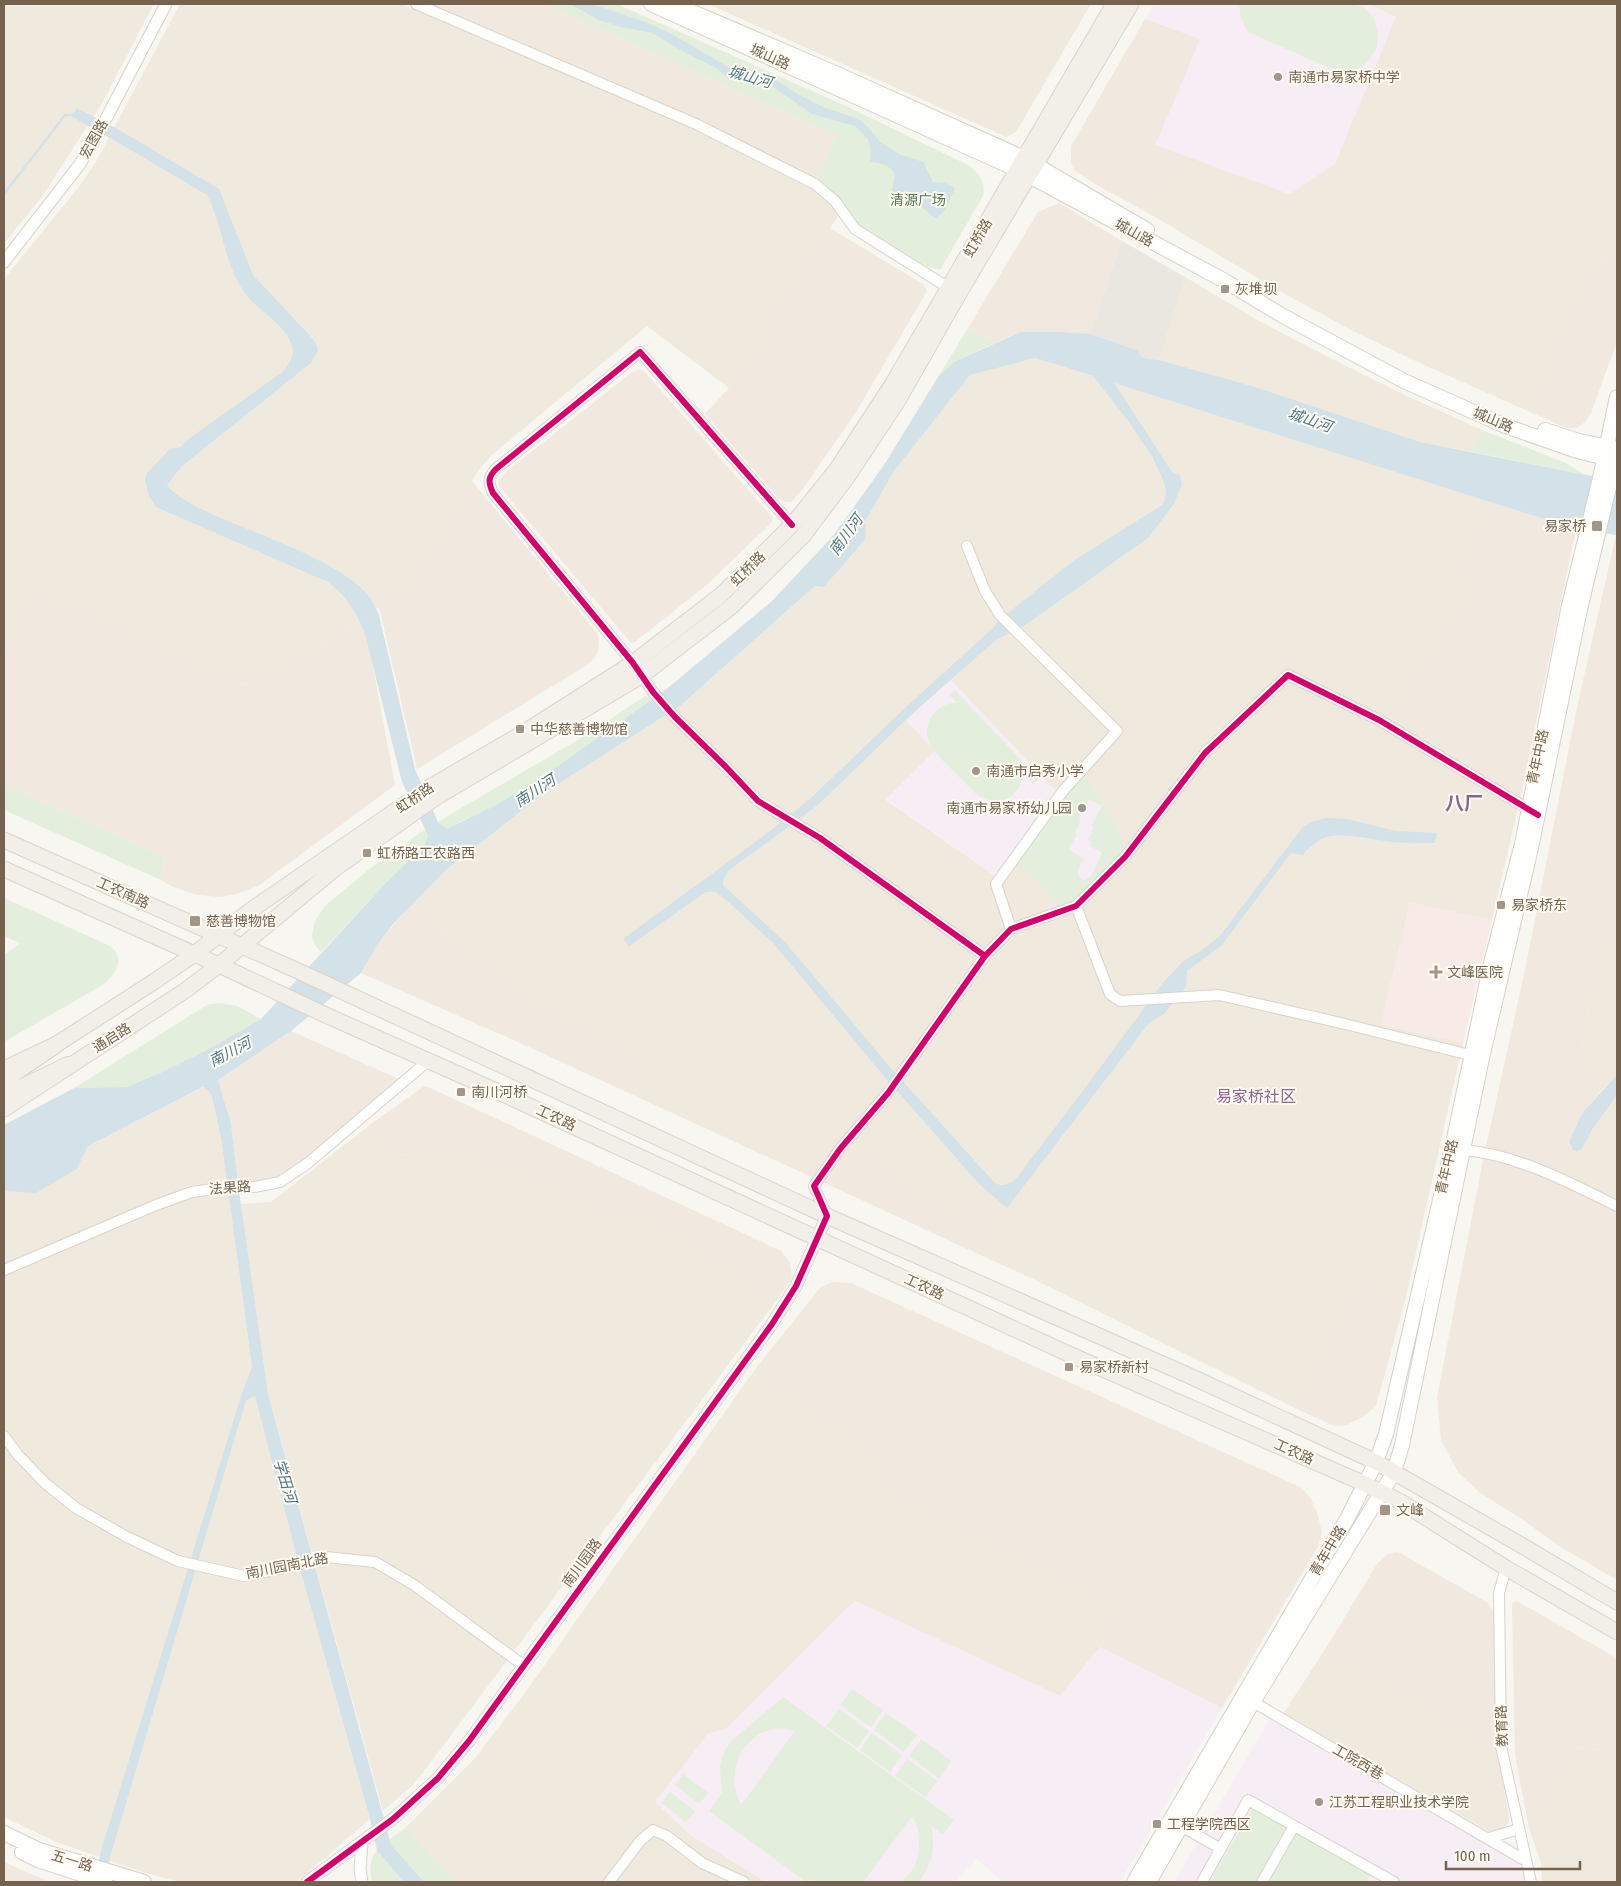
<svg xmlns="http://www.w3.org/2000/svg" width="1621" height="1886" font-family="'Fira Sans Condensed','Noto Sans SC',sans-serif">
<style>
.residential{fill:#f0eade;fill-rule:evenodd}
.commercial{fill:#f1e8df}
.industrial{fill:#eae7e0}
.education{fill:#f6eef4}
.medical{fill:#f8eae7}
.green{fill:#e3eedc;fill-rule:evenodd}
.water{fill:#d2e2e8}
.lines{fill:none;stroke-linecap:round;stroke-linejoin:round}
.stream{stroke:#d2e2e8;stroke-width:2.5}
.minor-casing{stroke:#d7d3ce;stroke-width:12}
.tertiary-casing{stroke:#d7d3ce;stroke-width:13}
.secondary-casing{stroke:#d6d2ca;stroke-width:16}
.primary-casing{stroke:#d9d3cc;stroke-width:17}
.trunk-casing{stroke:#d9d3cc;stroke-width:18}
.minor{stroke:#fefefd;stroke-width:10}
.tertiary{stroke:#fefefd;stroke-width:11}
.secondary{stroke:#fefefd;stroke-width:14}
.primary{stroke:#f2efe8;stroke-width:15}
.trunk{stroke:#f2eee8;stroke-width:16}
.cycleway-casing{stroke:#fefbf2;stroke-width:9}
.cycleway{stroke:#d6006c;stroke-width:6}
.poi-dot{fill:#a39688;stroke:#fefbf2;stroke-width:2}
.labels{text-anchor:middle;dominant-baseline:central;stroke-width:4;stroke-linejoin:round;paint-order:stroke}
.street-label{font-size:14px;fill:#756350;stroke:#fefbf2}
.poi-label{font-size:14px;fill:#756350;stroke:#fefbf2;text-anchor:start}
.park-label{font-size:14px;fill:#507949;stroke:#fefbf2}
.water-label{font-size:15px;font-style:italic;fill:#4f788c;stroke:#fefbf2}
.quarter-label{font-size:16px;fill:#896890;stroke:#fefbf2}
.district-label{font-size:19px;font-weight:bold;fill:#896890;stroke:#fefbf2}
</style>
<rect width="100%" height="100%" fill="#f8f6f0"/>
<path class="residential" d="M 4,4 L 154,4 L 101,105 L 43,195 L 4,244 Z
M 180,4 L 401,4 L 685,124 L 813,189 L 832,205 L 838,216 L 760,335 L 767,340 L 729,388 L 647,326 L 492,455 L 481,467 L 472,481 L 444,543 L 411,591 L 398,603 L 379,607 L 302,660 L 272,675 L 246,684 L 225,682 L 34,595 L 4,653 L 4,279 L 78,188 L 96,162 Z
M 708,4 L 1091,4 L 1016,132 L 1006,137 Z
M 1369,4 L 1617,4 L 1617,266 L 1602,259 L 1530,412 L 1422,364 L 1351,330 L 1276,289 L 1150,214 L 1181,154 L 1290,194 L 1395,17 Z
M 1185,277 L 1261,322 L 1336,361 L 1407,396 L 1482,430 L 1473,452 L 1420,442 L 1159,360 Z
M 1035,358 L 1492,502 L 1459,577 L 1477,584 L 1520,799 L 1492,920 L 1410,903 L 1381,1024 L 1463,1043 L 1405,1301 L 1363,1285 L 1297,1409 L 1031,1278 L 976,1253 L 1007,1208 L 980,1185 L 953,1222 L 853,1149 L 829,1185 L 633,1095 L 647,1065 L 535,1012 L 451,939 L 413,902 L 446,870 L 547,791 L 680,706 L 815,586 L 824,587 L 864,530 L 865,522 L 894,471 L 970,374 ZM 935,751 L 995,876 L 886,800 Z
M 1617,930 L 1617,1076 L 1603,1089 L 1573,1067 L 1582,1053 L 1595,964 Z
M 204,1087 L 209,1091 L 212,1097 L 221,1138 L 256,1396 L 300,1569 L 370,1819 L 297,1882 L 180,1882 L 142,1872 L 54,1841 L 4,1817 L 4,1191 L 77,1169 L 88,1146 Z
M 1617,1095 L 1617,1199 L 1561,1173 L 1569,1142 L 1574,1150 L 1581,1150 L 1592,1130 Z
M 375,1121 L 401,1155 L 466,1147 L 608,1208 L 620,1206 L 674,1229 L 776,1301 L 428,1766 L 411,1787 L 383,1811 L 268,1394 L 240,1204 L 271,1202 Z
M 756,1368 L 809,1406 L 887,1454 L 876,1480 L 1123,1603 L 1100,1647 L 1060,1696 L 855,1601 L 727,1728 L 706,1735 L 689,1834 L 766,1882 L 457,1882 L 405,1828 L 476,1757 L 527,1690 Z
M 1326,1648 L 1496,1743 L 1509,1817 L 1509,1822 L 1503,1829 L 1490,1832 L 1283,1714 Z
M 1576,1748 L 1606,1750 L 1617,1758 L 1617,1882 L 1542,1882 L 1541,1863 L 1529,1828 Z
M 4,1862 L 24,1871 L 50,1882 L 4,1882 Z"/>
<path class="commercial" d="M 425,4 L 544,4 L 836,135 L 818,180 L 697,120 Z
M 1145,19 L 1201,39 L 1156,144 L 1181,154 L 1150,214 L 1095,184 L 1074,170 L 1071,162 L 1071,146 Z
M 1059,203 L 1122,241 L 1090,334 L 1064,332 L 1020,332 L 994,343 L 968,328 L 1038,212 Z
M 830,228 L 924,285 L 927,291 L 856,412 L 802,490 L 791,502 L 786,502 L 779,499 L 705,414 L 729,388 L 766,341 L 760,335 Z
M 1602,259 L 1617,266 L 1617,342 L 1591,413 L 1586,421 L 1577,428 L 1566,428 L 1530,412 Z
M 638,370 L 643,370 L 772,517 L 772,522 L 709,583 L 635,642 L 631,643 L 499,486 L 498,481 L 505,473 L 631,373 Z
M 472,481 L 598,634 L 599,649 L 594,659 L 587,665 L 417,769 L 379,607 L 398,603 L 411,591 L 444,543 Z
M 1492,502 L 1576,529 L 1520,799 L 1388,724 L 1477,585 L 1459,577 Z
M 1616,535 L 1617,930 L 1595,964 L 1582,1053 L 1573,1067 L 1603,1089 L 1582,1113 L 1569,1142 L 1561,1173 L 1486,1147 L 1526,965 L 1577,707 Z
M 34,595 L 225,682 L 246,684 L 272,675 L 302,660 L 359,621 L 367,635 L 395,785 L 258,886 L 240,893 L 220,897 L 197,895 L 173,887 L 161,880 L 164,856 L 4,785 L 4,653 Z
M 413,902 L 451,939 L 535,1012 L 647,1065 L 633,1095 L 520,1043 L 361,973 L 377,945 Z
M 291,1031 L 401,1080 L 293,1169 L 275,1180 L 238,1184 L 231,1123 L 218,1080 Z
M 426,1086 L 781,1251 L 790,1263 L 792,1278 L 776,1301 L 674,1229 L 620,1206 L 608,1208 L 466,1147 L 401,1155 L 375,1121 L 423,1087 Z
M 853,1149 L 953,1222 L 980,1185 L 1007,1208 L 976,1253 L 829,1185 Z
M 1484,1155 L 1560,1182 L 1617,1208 L 1617,1580 L 1559,1546 L 1523,1520 L 1479,1492 L 1458,1472 L 1441,1440 L 1437,1397 Z
M 832,1282 L 851,1283 L 1302,1488 L 1311,1499 L 1318,1515 L 1322,1533 L 1318,1547 L 1222,1708 L 1100,1647 L 1123,1603 L 875,1480 L 887,1454 L 809,1406 L 756,1368 L 820,1288 Z
M 1363,1285 L 1405,1301 L 1376,1406 L 1363,1417 L 1346,1425 L 1334,1426 L 1297,1409 Z
M 1398,1552 L 1488,1603 L 1495,1613 L 1496,1743 L 1326,1648 L 1377,1564 L 1387,1554 Z
M 1517,1601 L 1617,1658 L 1617,1758 L 1606,1750 L 1576,1748 L 1529,1828 L 1515,1755 L 1512,1606 L 1513,1602 Z"/>
<path class="industrial" d="M 1122,241 L 1185,277 L 1159,360 L 1141,357 L 1137,350 L 1090,334 Z"/>
<path class="education" d="M 1154,4 L 1369,4 L 1396,17 L 1335,164 L 1290,194 L 1156,145 L 1200,39 L 1145,19 Z
M 950,679 L 1057,792 L 995,876 L 886,799 L 935,751 L 906,721 Z
M 1084,774 L 1125,842 L 1118,857 L 1061,904 L 1019,862 Z
M 855,1601 L 1060,1696 L 1100,1647 L 1222,1708 L 1120,1882 L 1003,1882 L 977,1859 L 955,1882 L 766,1882 L 689,1834 L 655,1802 L 707,1735 L 727,1728 Z
M 1270,1718 L 1274,1718 L 1513,1858 L 1524,1868 L 1526,1882 L 1174,1882 Z"/>
<path class="medical" d="M 1410,902 L 1492,920 L 1463,1043 L 1381,1024 Z"/>
<path class="green" d="M 544,4 L 617,4 L 848,107 L 968,165 C 979,173 986,181 983,196 L 940,270 L 928,267 L 858,226 L 838,197 L 826,186 L 818,180 L 836,135 Z
M 1239,4 L 1354,4 L 1366,9 L 1374,18 L 1378,33 L 1376,49 L 1368,61 L 1357,69 L 1339,72 L 1248,32 L 1241,18 Z
M 968,328 L 994,343 L 954,362 L 938,377 Z
M 1482,430 L 1566,463 L 1583,474 L 1473,452 Z
M 955,690 L 1039,779 L 1033,784 L 1023,773 C 1021,800 995,809 975,793 C 964,781 936,756 930,744 C 925,734 927,722 933,714 C 939,706 948,703 957,703 L 950,695 Z
M 645,696 L 653,698 L 562,763 L 500,803 L 458,823 L 383,886 L 321,952 L 315,945 L 312,936 L 315,921 L 325,906 L 367,871 L 424,830 L 593,731 Z
M 1084,774 L 1125,842 L 1118,857 L 1076,899 L 1061,904 L 1019,862 ZM 1089,799 L 1102,806 L 1092,825 L 1094,827 L 1088,840 L 1092,842 L 1090,846 L 1102,853 L 1091,876 L 1084,880 L 1080,878 L 1077,872 L 1084,858 L 1069,850 L 1077,834 L 1075,832 L 1081,820 L 1079,818 Z
M 4,785 L 164,856 L 161,880 L 4,810 Z
M 4,898 L 110,946 C 126,957 116,974 104,984 L 4,1042 L 4,955 L 20,943 L 4,936 Z
M 219,1003 L 237,1006 L 261,1019 L 205,1051 L 160,1073 L 127,1087 L 74,1088 L 207,1005 Z
M 852,1689 L 883,1710 L 871,1727 L 840,1705 Z
M 783,1697 L 954,1820 L 943,1834 L 931,1826 C 936,1846 932,1865 919,1882 L 901,1882 C 922,1867 924,1837 912,1816 L 863,1882 L 815,1882 L 810,1879 L 806,1882 L 709,1811 L 722,1793 L 720,1767 L 723,1754 L 730,1742 ZM 780,1728 L 795,1731 L 741,1805 C 729,1782 733,1754 755,1737 C 762,1731 771,1730 780,1728 Z
M 839,1709 L 869,1731 L 857,1748 L 826,1726 Z
M 886,1713 L 917,1735 L 904,1752 L 874,1730 Z
M 872,1733 L 902,1755 L 890,1772 L 860,1750 Z
M 921,1739 L 951,1761 L 939,1778 L 909,1756 Z
M 907,1759 L 937,1781 L 925,1797 L 895,1776 Z
M 683,1774 L 708,1793 L 699,1804 L 675,1785 Z
M 670,1792 L 695,1811 L 686,1822 L 661,1803 Z
M 1253,1807 L 1287,1826 L 1255,1882 L 1210,1882 Z
M 405,1828 L 457,1882 L 372,1882 C 365,1850 382,1846 405,1828 Z
M 1297,1832 L 1371,1873 L 1366,1882 L 1269,1882 Z"/>
<path class="water" d="M 570,4 L 592,4 L 640,20 L 670,33 L 735,71 L 771,77 L 801,96 L 823,107 L 858,119 L 866,125 L 880,142 L 899,154 L 923,162 L 933,182 L 945,183 L 955,188 L 945,210 L 936,218 C 927,213 923,206 913,203 L 905,207 L 896,204 L 891,195 L 895,174 C 889,165 881,162 870,162 L 871,150 L 868,139 L 855,126 L 812,114 L 772,86 L 757,79 L 729,79 L 715,67 L 689,55 L 652,33 L 621,27 L 599,20 Z
M 77,108 L 116,128 L 219,189 L 253,275 L 312,338 C 321,351 318,349 312,362 L 182,466 L 167,485 C 176,498 202,509 216,516 C 255,533 342,563 368,595 C 373,601 376,609 379,615 L 415,769 L 438,822 L 447,829 L 500,803 L 562,763 L 669,687 L 771,602 L 833,536 L 884,465 L 938,377 L 954,362 L 1020,332 L 1064,332 L 1090,334 L 1137,350 L 1141,357 L 1159,360 L 1255,387 L 1420,442 L 1617,481 L 1617,535 L 1576,529 L 1114,383 L 1172,472 L 1180,475 L 1182,484 L 1174,504 L 1148,538 L 1024,626 L 996,640 L 913,713 L 818,805 L 729,870 L 723,881 L 723,885 L 785,942 L 889,1066 L 994,1182 C 1000,1187 1007,1185 1014,1181 L 1076,1100 L 1162,984 L 1183,961 L 1199,952 L 1219,937 L 1302,828 L 1311,822 L 1325,818 L 1347,819 L 1396,831 L 1437,833 L 1435,843 C 1421,843 1407,843 1393,842 C 1376,840 1339,831 1324,838 C 1317,841 1307,849 1303,855 L 1291,853 L 1221,946 L 1187,971 L 1186,987 L 1164,1014 L 1149,1023 L 1007,1208 L 980,1185 L 882,1074 L 774,944 L 724,898 L 715,892 L 706,892 L 629,946 L 623,939 L 770,831 L 812,797 L 907,706 L 994,627 L 998,621 L 1073,561 L 1162,505 L 1165,500 L 1166,492 L 1164,482 L 1153,458 L 1126,418 L 1093,376 L 1035,358 L 970,375 L 894,471 L 865,522 L 866,538 L 824,587 L 815,586 L 680,706 L 547,791 L 446,870 L 394,923 L 377,945 L 361,973 L 291,1031 L 218,1080 L 231,1123 L 238,1184 L 268,1394 L 391,1845 L 424,1882 L 404,1882 L 377,1850 L 370,1819 L 300,1569 L 255,1396 L 246,1400 L 113,1847 L 104,1882 L 93,1882 L 103,1844 L 241,1396 L 252,1367 L 221,1138 L 212,1097 L 209,1091 L 203,1087 L 199,1089 L 88,1146 L 77,1169 L 36,1193 L 4,1191 L 4,1125 L 74,1088 L 127,1087 L 160,1073 L 205,1051 L 261,1019 L 383,886 L 425,845 L 428,835 L 402,782 L 365,634 C 355,610 348,598 328,582 L 156,507 L 149,496 L 145,480 L 147,473 L 170,449 L 181,447 L 187,440 L 281,373 C 289,365 295,357 292,346 C 289,329 260,311 249,298 C 224,269 224,227 207,195 L 112,139 L 72,117 Z
M 1616,1076 L 1617,1095 L 1592,1130 L 1581,1150 L 1574,1151 L 1569,1142 L 1582,1113 Z"/>
<g class="lines">
<path class="stream" d="M 4,194 L 65,115 L 76,115"/>
<g class="minor-casing">
<path id="minor" d="M 416,4 L 696,124 L 815,184 L 835,201 L 855,229 L 949,288
M 792,525 L 640,352 L 496,469 C 488,477 488,482 493,493 L 633,663 L 653,692 L 675,717 L 726,767 L 758,801 L 820,838 L 985,956
M 967,546 L 985,591 L 1000,615 L 1117,731 L 1063,791 L 996,884 L 1011,929
M 1076,906 L 1110,994 L 1120,1001 L 1219,995 L 1345,1024 L 1478,1057
M 1463,1150 C 1516,1154 1570,1183 1617,1206
M 827,1216 L 814,1186 L 840,1149 L 888,1093 L 985,956 L 1011,929 L 1076,906 L 1125,857 L 1205,753 L 1288,675 L 1379,720 L 1533,812
M 4,1270 L 156,1205 L 192,1192 L 219,1188 L 254,1187 L 280,1182 L 308,1163 L 428,1061
M 4,1436 L 18,1455 L 45,1483 L 76,1508 L 127,1537 L 178,1561 L 244,1576 L 290,1567 L 326,1557 L 375,1562 L 414,1585 L 523,1665
M 1506,1568 L 1499,1593 L 1501,1746 L 1531,1882
M 1253,1702 L 1526,1861
M 1176,1823 L 1221,1849
M 1489,1838 L 1519,1829
M 609,1882 L 641,1840 L 653,1830 L 667,1836 L 702,1863 L 744,1882
M 1202,1882 L 1248,1800 L 1394,1882
M 1262,1882 L 1294,1826"/>
</g>
<g class="tertiary-casing">
<path id="tertiary" d="M 4,262 L 80,164 L 98,134 L 166,4
M 307,1882 L 393,1819 L 438,1778 L 469,1741 L 772,1324 L 796,1286 L 827,1216
M 362,1882 L 360,1869 L 362,1843"/>
</g>
<g class="secondary-casing">
<path id="secondary" d="M 651,4 L 1018,170 L 1225,281 L 1283,316 L 1404,381 L 1503,425 L 1574,450 L 1613,460
M 674,4 L 835,73 L 1024,158 L 1147,230
M 1545,430 L 1579,441 L 1614,448
M 4,1833 L 39,1850 L 144,1882
M 22,1852 L 38,1860 L 105,1882
M 1134,1882 L 1348,1517 L 1376,1462 L 1386,1434 L 1452,1148 L 1491,963 L 1522,844 L 1568,610 L 1601,474 L 1617,397
M 1149,1882 L 1253,1702 L 1394,1472 L 1402,1445 L 1482,1058 L 1531,848 L 1579,614 L 1617,453"/>
</g>
<g class="primary-casing">
<path id="primary" d="M 4,840 L 296,970 L 827,1216 L 1192,1377 L 1376,1462 L 1521,1545 L 1617,1602
M 4,869 L 219,965 L 330,1017 L 492,1089 L 1071,1355 L 1365,1484 L 1401,1502 L 1506,1568 L 1617,1632
M 4,1069 L 57,1044 L 155,981 L 193,955 L 251,910 L 430,787 L 523,733 L 633,663 L 721,595 L 792,525 L 837,469 L 892,385 L 1114,4
M 4,1109 L 186,990 L 219,965 L 337,867 L 435,798 L 641,676 L 731,607 L 803,536 L 848,476 L 897,402 L 958,295 L 1131,4"/>
</g>
<g class="trunk-casing">
<path id="trunk" d="M 4,1080 L 57,1044
M 4,1096 L 68,1065"/>
</g>
<use href="#minor" class="minor"/>
<use href="#tertiary" class="tertiary"/>
<use href="#secondary" class="secondary"/>
<use href="#primary" class="primary"/>
<use href="#trunk" class="trunk"/>
<g class="cycleway-casing">
<path id="cycleway" d="M 792,525 L 640,352 L 496,469 C 488,477 488,482 493,493 L 633,663 L 653,692 L 675,717 L 726,767 L 758,801 L 820,838 L 985,956
M 307,1882 L 393,1819 L 438,1778 L 469,1741 L 772,1324 L 796,1286 L 827,1216 L 814,1186 L 840,1149 L 888,1093 L 985,956 L 1011,929 L 1076,906 L 1125,857 L 1205,753 L 1288,675 L 1379,720 L 1538,815"/>
</g>
<use href="#cycleway" class="cycleway"/>
</g>
<g class="poi-dot">
<circle cx="1278" cy="77" r="5"/>
<rect x="1220" y="284" width="10" height="10" rx="2.5"/>
<rect x="1591" y="520" width="12" height="12" rx="2.5"/>
<rect x="515" y="724" width="10" height="10" rx="2.5"/>
<circle cx="976" cy="771" r="5"/>
<circle cx="1082" cy="808" r="5"/>
<rect x="362" y="848" width="10" height="10" rx="2.5"/>
<rect x="1496" y="900" width="10" height="10" rx="2.5"/>
<rect x="189" y="915" width="12" height="12" rx="2.5"/>
<path d="M1433.5 964.5h5v5h5v5h-5v5h-5v-5h-5v-5h5z"/>
<rect x="456" y="1087" width="10" height="10" rx="2.5"/>
<rect x="1064" y="1362" width="10" height="10" rx="2.5"/>
<rect x="1379" y="1504" width="12" height="12" rx="2.5"/>
<circle cx="1319" cy="1802" r="5"/>
<rect x="1152" y="1819" width="10" height="10" rx="2.5"/>
</g>
<g class="labels">
<g class="street-label">
<text transform="translate(770 57) rotate(24)">城山路</text>
<text transform="translate(94 139) rotate(-61)">宏图路</text>
<text transform="translate(1134 233) rotate(29)">城山路</text>
<text transform="translate(978 238) rotate(-60)">虹桥路</text>
<text transform="translate(1493 420) rotate(23)">城山路</text>
<text transform="translate(748 569) rotate(-45)">虹桥路</text>
<text transform="translate(1538 757) rotate(-78)">青年中路</text>
<text transform="translate(415 798) rotate(-34)">虹桥路</text>
<text transform="translate(123 893) rotate(24)">工农南路</text>
<text transform="translate(112 1038) rotate(-32)">通启路</text>
<text transform="translate(556 1118) rotate(25)">工农路</text>
<text transform="translate(1447 1167) rotate(-77)">青年中路</text>
<text transform="translate(230 1188) rotate(-4)">法果路</text>
<text transform="translate(924 1287) rotate(25)">工农路</text>
<text transform="translate(1294 1452) rotate(24)">工农路</text>
<text transform="translate(1328 1551) rotate(-59)">青年中路</text>
<text transform="translate(582 1563) rotate(-54)">南川园路</text>
<text transform="translate(287 1566) rotate(-11)">南川园南北路</text>
<text transform="translate(1502 1726) rotate(-92)">教育路</text>
<text transform="translate(1358 1762) rotate(30)">工院西巷</text>
<text transform="translate(72 1861) rotate(17)">五一路</text>
</g>
<g class="poi-label">
<text x="1288" y="77">南通市易家桥中学</text>
<text x="1235" y="289">灰堆坝</text>
<text x="1586" y="526" text-anchor="end">易家桥</text>
<text x="530" y="729">中华慈善博物馆</text>
<text x="986" y="771">南通市启秀小学</text>
<text x="1072" y="808" text-anchor="end">南通市易家桥幼儿园</text>
<text x="377" y="853">虹桥路工农路西</text>
<text x="1511" y="905">易家桥东</text>
<text x="206" y="921">慈善博物馆</text>
<text x="1447" y="972">文峰医院</text>
<text x="471" y="1092">南川河桥</text>
<text x="1079" y="1367">易家桥新村</text>
<text x="1396" y="1510">文峰</text>
<text x="1329" y="1802">江苏工程职业技术学院</text>
<text x="1167" y="1824">工程学院西区</text>
</g>
<g class="park-label">
<text x="918" y="200">清源广场</text>
</g>
<g class="water-label">
<text transform="translate(750 77) rotate(16)">城山河</text>
<text transform="translate(1310 420) rotate(19)">城山河</text>
<text transform="translate(846 535) rotate(-54)">南川河</text>
<text transform="translate(535 791) rotate(-33)">南川河</text>
<text transform="translate(230 1052) rotate(-28)">南川河</text>
<text transform="translate(285 1481) rotate(73)">学田河</text>
</g>
<g class="quarter-label">
<text x="1256" y="1096">易家桥社区</text>
</g>
<g class="district-label">
<text x="1464" y="803">八厂</text>
</g>
</g>
<rect width="1621" height="1886" fill="none" stroke="#756350" stroke-width="10"/>
<path d="M1446 1861v8h134v-8" fill="none" stroke="#756350" stroke-width="2.5"/>
<text x="1454" y="1861" font-size="15" fill="#756350" stroke="#fefbf2" stroke-width="4" paint-order="stroke">100 m</text>
</svg>
